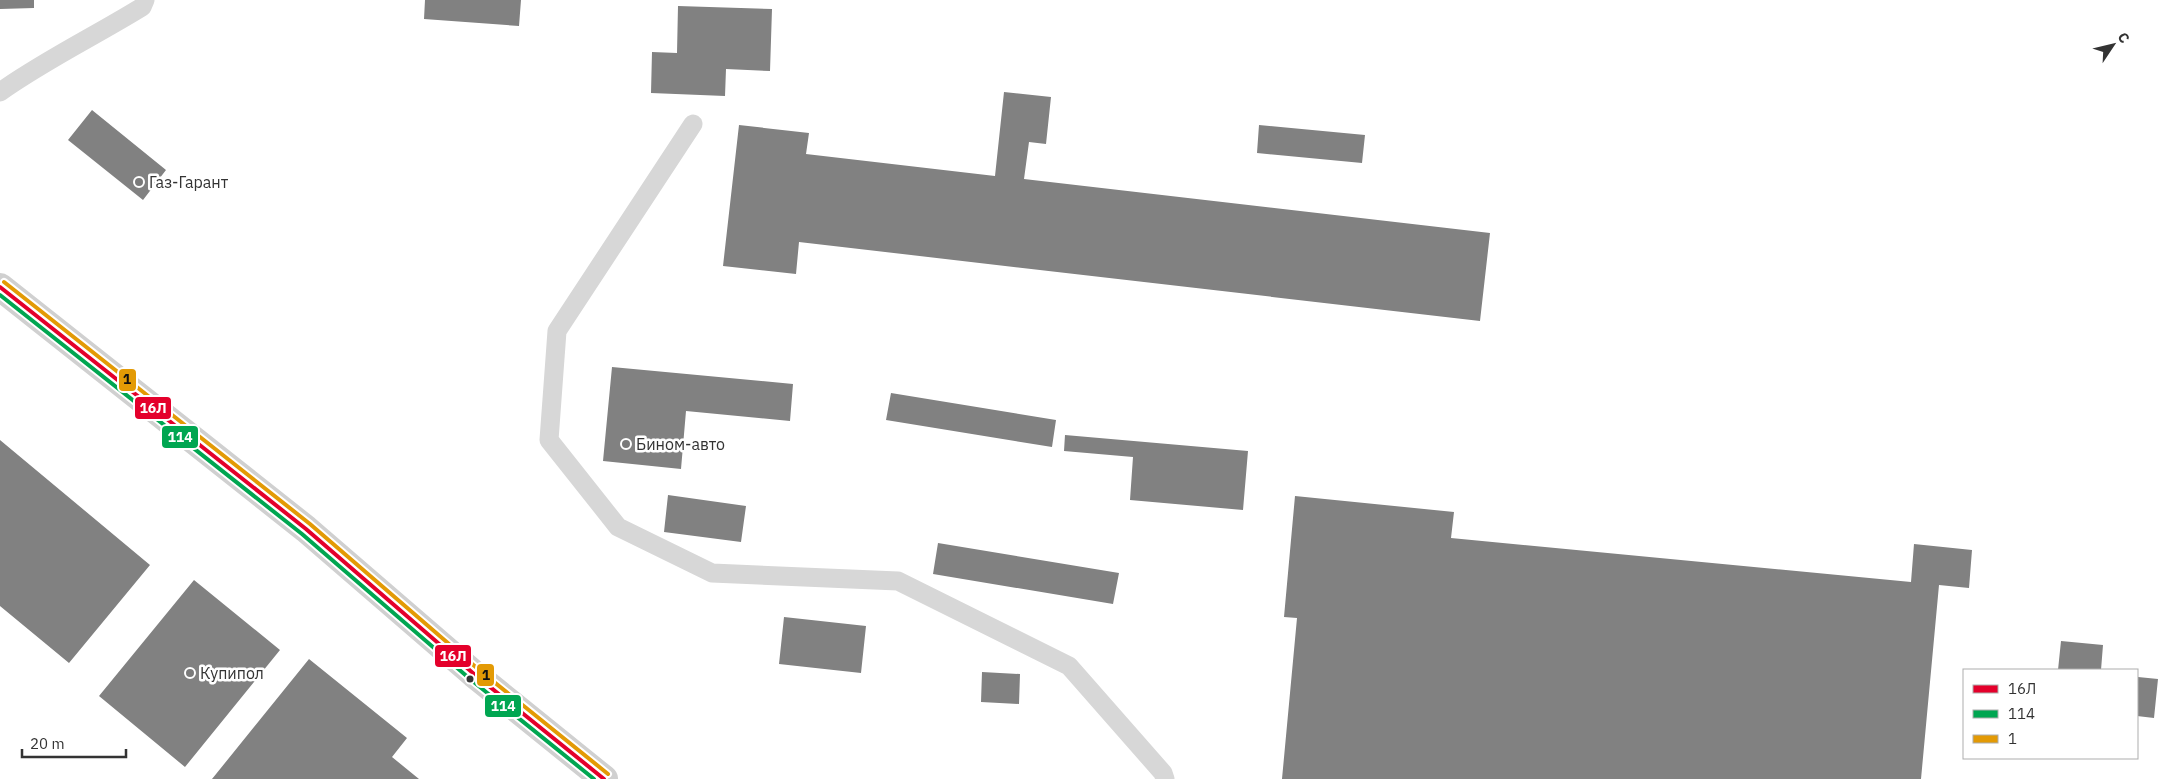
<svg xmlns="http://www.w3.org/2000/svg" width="2158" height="779" font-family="'IBM Plex Sans',sans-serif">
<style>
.building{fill:#818181}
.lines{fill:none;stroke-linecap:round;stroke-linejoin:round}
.lane{stroke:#d7d7d7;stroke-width:19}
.secondary{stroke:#d0d0d0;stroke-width:28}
.bus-1-casing{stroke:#fff;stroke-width:8}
.bus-2-casing{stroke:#fff;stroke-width:8}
.bus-3-casing{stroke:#fff;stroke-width:8}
.bus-1{stroke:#e4002b;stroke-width:4}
.bus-2{stroke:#00a651;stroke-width:4}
.bus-3{stroke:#e39a05;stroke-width:4}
.poi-dot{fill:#7a7a7a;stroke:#fff;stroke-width:2}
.bus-dot{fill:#333;stroke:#fff;stroke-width:2}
.labels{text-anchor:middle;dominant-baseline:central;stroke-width:5;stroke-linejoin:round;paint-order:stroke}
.poi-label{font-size:16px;fill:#333;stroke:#fff;text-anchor:start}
.line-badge{stroke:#fff;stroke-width:2}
.badge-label{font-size:14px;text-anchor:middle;font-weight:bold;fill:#fff}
.pale-badge-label{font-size:14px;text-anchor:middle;font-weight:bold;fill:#111}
</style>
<rect width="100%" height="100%" fill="#fff"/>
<path class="building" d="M 0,0 L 34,0 L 34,8 L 0,9 Z
M 425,0 L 521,0 L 519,26 L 424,19 Z
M 678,6 L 772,9 L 770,71 L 726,69 L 725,96 L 651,93 L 652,52 L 677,53 Z
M 1004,92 L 1051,97 L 1046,144 L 1029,142 L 1024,179 L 1490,233 L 1480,321 L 799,242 L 796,274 L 723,266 L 739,125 L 809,133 L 806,154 L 995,176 Z
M 92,110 L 166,170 L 143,200 L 68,140 Z
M 1259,125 L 1365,135 L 1362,163 L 1257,153 Z
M 612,367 L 793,384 L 790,421 L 686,411 L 681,469 L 603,461 Z
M 891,393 L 1056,420 L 1052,447 L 886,420 Z
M 1065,435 L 1248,451 L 1243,510 L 1130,500 L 1133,457 L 1064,451 Z
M 0,440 L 150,565 L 69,663 L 0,606 Z
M 668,495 L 746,506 L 741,542 L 664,532 Z
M 1295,496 L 1454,512 L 1451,538 L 1911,582 L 1914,544 L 1972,550 L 1969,588 L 1939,585 L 1921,779 L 1282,779 L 1297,618 L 1284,617 Z
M 938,543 L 1119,573 L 1113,604 L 933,574 Z
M 194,580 L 280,650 L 185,767 L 99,696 Z
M 784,617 L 866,626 L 861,673 L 779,664 Z
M 2061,641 L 2103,645 L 2101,670 L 2058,670 Z
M 309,659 L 407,738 L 392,757 L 419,779 L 212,779 Z
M 982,672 L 1020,674 L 1019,704 L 981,702 Z
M 2138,677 L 2158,679 L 2154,718 L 2137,716 Z"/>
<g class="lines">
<path class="lane" d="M 0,92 C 45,60 95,36 142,7 L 145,0
M 693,124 L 557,331 L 549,440 L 618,527 L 712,573 L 898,581 L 1069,666 L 1163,773 L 1165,779"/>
<path class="secondary" d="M 0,287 L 306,529 L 474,674 L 604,779"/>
<g class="bus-1-casing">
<path id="bus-1" d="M 0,287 L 306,529 L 474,674 L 604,779"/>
</g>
<g class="bus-2-casing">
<path id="bus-2" d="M 0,295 L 302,534 L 470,679 L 594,779"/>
</g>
<g class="bus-3-casing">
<path id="bus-3" d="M 4,282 L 310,524 L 478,669 L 608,774"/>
</g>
<use href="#bus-1" class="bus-1"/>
<use href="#bus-2" class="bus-2"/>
<use href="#bus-3" class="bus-3"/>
</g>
<g class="poi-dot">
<circle cx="139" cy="182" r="5"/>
<circle cx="626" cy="444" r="5"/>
<circle cx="190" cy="673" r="5"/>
</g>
<circle class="bus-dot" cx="470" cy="679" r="4.5"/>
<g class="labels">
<g class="poi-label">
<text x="149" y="182">Газ-Гарант</text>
<text x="636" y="444">Бином-авто</text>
<text x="200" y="673">Купипол</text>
</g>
</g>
<g class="line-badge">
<rect x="118" y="368" width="19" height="24" rx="5" fill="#e39a05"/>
<rect x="134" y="396" width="38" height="24" rx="5" fill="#e4002b"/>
<rect x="161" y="425" width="38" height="24" rx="5" fill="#00a651"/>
<rect x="434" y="644" width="38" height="24" rx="5" fill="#e4002b"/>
<rect x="476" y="663" width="19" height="24" rx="5" fill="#e39a05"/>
<rect x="484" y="694" width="38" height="24" rx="5" fill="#00a651"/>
</g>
<g class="badge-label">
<text x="153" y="413">16Л</text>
<text x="180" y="442">114</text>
<text x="453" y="661">16Л</text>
<text x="503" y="711">114</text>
</g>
<g class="pale-badge-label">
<text x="127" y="384">1</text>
<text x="486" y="680">1</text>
</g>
<rect x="1963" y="669" width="175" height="90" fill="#ffffff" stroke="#adadad"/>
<rect x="1973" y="685" width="25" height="8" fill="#e4002b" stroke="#adadad"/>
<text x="2008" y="694" font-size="15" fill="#333333">16Л</text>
<rect x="1973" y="710" width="25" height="8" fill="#00a651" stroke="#adadad"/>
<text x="2008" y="719" font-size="15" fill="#333333">114</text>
<rect x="1973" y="735" width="25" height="8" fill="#e39a05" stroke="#adadad"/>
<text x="2008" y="744" font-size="15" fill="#333333">1</text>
<g transform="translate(2113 45) rotate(55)" stroke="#ffffff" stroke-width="4" paint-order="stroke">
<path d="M0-4L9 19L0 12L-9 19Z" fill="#333333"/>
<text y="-8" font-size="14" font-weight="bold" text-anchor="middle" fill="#333333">С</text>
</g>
<path d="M22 749v8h104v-8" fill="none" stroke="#333333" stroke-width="2.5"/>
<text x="30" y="749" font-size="15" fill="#333333" stroke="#ffffff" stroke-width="4" paint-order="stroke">20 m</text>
</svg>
